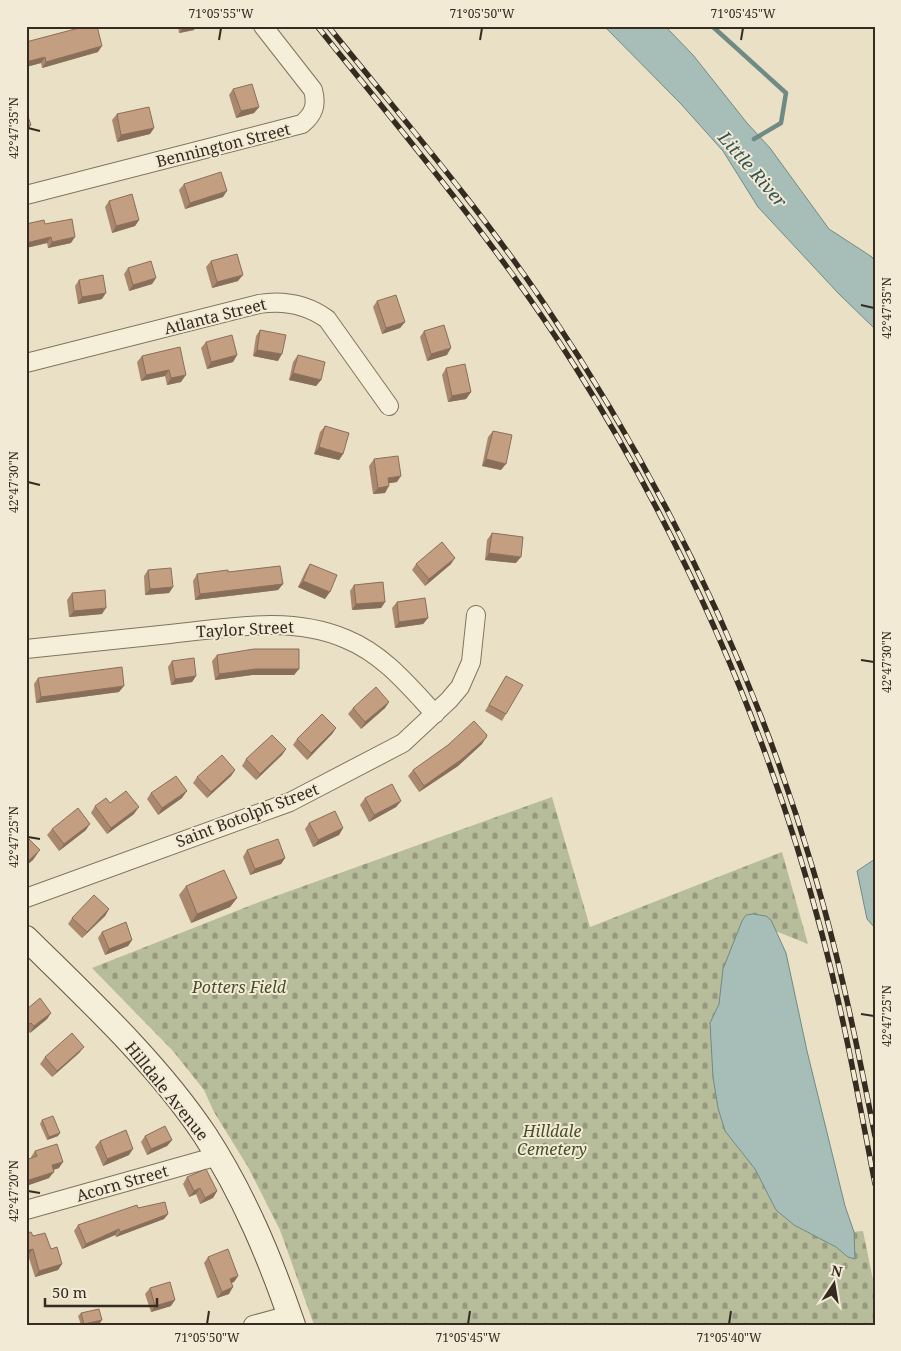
<svg xmlns="http://www.w3.org/2000/svg" width="901" height="1351" font-family="'Noto Serif',serif">
<style>
.cemetery{fill:url(#cemetery-stones)}
.water{fill:#a7beb8;stroke:#6f8b85}
.lines{fill:none;stroke-linecap:round;stroke-linejoin:round}
.stream{stroke:#6f8b85;stroke-width:4.5}
.minor-casing{stroke:#83735e;stroke-width:20}
.secondary-casing{stroke:#655441;stroke-width:26}
.minor{stroke:#f5eed9;stroke-width:18}
.secondary{stroke:#f5eed9;stroke-width:24}
.rail-casing{stroke:#352b20;stroke-width:5.5}
.rail{stroke:#f2ead5;stroke-width:4;stroke-dasharray:11;stroke-linecap:butt}
.wall{fill:#a9886e}
.shaded-wall{fill:#896f5a}
.building{fill:#c49e80;stroke:#896f5a}
.ticks{fill:none;stroke:#352b20;stroke-width:2}
.labels{text-anchor:middle;dominant-baseline:central;stroke-width:4;stroke-linejoin:round;paint-order:stroke}
.street-label{font-size:16px;fill:#352b20;stroke:#f2ead5}
.park-label{font-size:16px;font-style:italic;fill:#454f29;stroke:#f2ead5}
.water-label{font-size:18px;font-style:italic;fill:#315352;stroke:#f2ead5}
.neatline{fill:none;stroke:#352b20;stroke-width:2}
.ticks-label{font-size:12px;text-anchor:middle;fill:#352b20}
</style>
<defs>
<pattern id="cemetery-stones" width="16" height="16" patternUnits="userSpaceOnUse" patternTransform="scale(1.25)"><rect width="16" height="16" fill="#b7bc9a"/><path d="M2 7V4a2 2 0 0 1 4 0v3zM10 15v-3a2 2 0 0 1 4 0v3z" fill="#96997d"/></pattern>
</defs>
<rect width="100%" height="100%" fill="#eae0c6"/>
<path class="cemetery" d="M 552,797 L 590,927 L 782,852 L 808,944 L 756,923 L 839,1233 L 863,1231 L 875,1290 L 875,1325 L 314,1325 L 280,1230 L 248,1167 L 214,1112 L 204,1090 L 173,1051 L 92,968 L 262,901 Z"/>
<path class="water" d="M 604,26 L 665,26 L 693,55 L 747,123 L 770,148 L 829,229 L 872,257 L 875,262 L 875,329 L 838,293 L 758,207 L 723,151 L 681,104 Z
M 875,859 L 875,928 L 867,919 L 857,871 Z
M 753,914 L 766,916 L 771,920 L 786,953 L 807,1051 L 845,1206 L 854,1232 L 855,1259 L 848,1257 L 836,1247 L 794,1225 L 776,1210 L 755,1169 L 725,1131 L 718,1108 L 713,1077 L 710,1023 L 719,1004 L 723,969 L 742,921 L 746,915 Z"/>
<g class="lines">
<path class="stream" d="M 712,26 L 786,93 L 781,123 L 754,139"/>
<g class="minor-casing">
<path id="minor" d="M 26,195 L 302,124 C 314,114 317,105 313,90 L 263,26
M 26,363 L 259,304 C 284,300 306,304 327,319 L 389,406
M 26,649 C 74,644 122,639 170,634 C 228,628 290,615 346,639 C 383,654 408,685 435,714
M 26,898 L 290,802 L 403,743 L 449,700 L 460,687 L 471,662 L 476,615
M 26,1210 L 218,1156
M 253,1325 L 290,1315"/>
</g>
<g class="secondary-casing">
<path id="secondary" d="M 26,938 C 88,999 157,1063 205,1135 C 244,1195 270,1258 293,1325"/>
</g>
<use href="#minor" class="minor"/>
<use href="#secondary" class="secondary"/>
<g class="rail-casing">
<path id="rail" d="M 317,26 C 406,137 498,245 574,365 C 685,541 769,733 822,934 C 844,1017 859,1101 875,1184
M 328,26 C 402,118 479,207 545,305 C 661,478 753,666 812,866 C 839,955 857,1045 875,1136"/>
</g>
<use href="#rail" class="rail"/>
</g>
<path class="wall" d="M 75,26 L 97,26 L 98,52 L 42,68 L 41,63 L 26,67 L 26,42 L 74,30 Z
M 178,26 L 196,26 L 194,30 L 179,33 Z
M 233,89 L 259,107 L 254,113 L 236,118 L 229,95 Z
M 117,114 L 154,128 L 150,134 L 117,142 L 112,120 Z
M 184,184 L 223,197 L 185,209 L 179,190 Z
M 109,201 L 139,220 L 135,226 L 112,233 L 105,207 Z
M 26,224 L 45,224 L 71,243 L 48,248 L 47,243 L 26,248 Z
M 211,261 L 238,281 L 212,288 L 206,267 Z
M 128,268 L 156,278 L 152,284 L 129,291 L 124,274 Z
M 79,280 L 102,299 L 78,304 L 75,286 Z
M 377,301 L 405,322 L 400,328 L 382,334 L 373,307 Z
M 260,330 L 278,361 L 253,356 L 256,336 Z
M 424,331 L 447,355 L 427,361 L 420,337 Z
M 206,342 L 237,355 L 233,362 L 207,369 L 201,348 Z
M 180,347 L 181,382 L 167,385 L 165,376 L 141,381 L 137,362 L 142,356 Z
M 298,355 L 321,380 L 316,386 L 289,380 L 293,362 Z
M 446,368 L 471,392 L 466,399 L 448,402 L 442,375 Z
M 325,426 L 343,454 L 339,460 L 314,454 L 320,432 Z
M 493,431 L 501,470 L 482,466 L 488,437 Z
M 374,459 L 397,482 L 389,483 L 385,493 L 373,494 L 369,466 Z
M 492,533 L 516,563 L 485,560 L 487,540 Z
M 310,564 L 325,599 L 298,587 L 306,570 Z
M 416,564 L 451,564 L 425,586 L 412,570 Z
M 148,570 L 173,587 L 169,593 L 145,595 L 144,576 Z
M 228,572 L 283,584 L 278,590 L 195,600 L 193,581 L 197,574 Z
M 354,585 L 385,602 L 381,608 L 352,610 L 350,591 Z
M 72,593 L 102,614 L 69,617 L 67,600 Z
M 397,602 L 428,618 L 423,624 L 395,628 L 392,608 Z
M 217,655 L 299,669 L 294,675 L 252,675 L 215,680 L 212,661 Z
M 172,661 L 196,676 L 192,682 L 171,685 L 168,667 Z
M 506,676 L 506,714 L 502,721 L 485,711 Z
M 38,678 L 119,692 L 36,703 L 34,684 Z
M 389,702 L 385,708 L 361,729 L 348,714 L 353,708 Z
M 336,728 L 332,734 L 307,760 L 293,745 L 297,739 Z
M 482,744 L 458,766 L 419,792 L 408,776 L 413,770 Z
M 286,749 L 282,755 L 256,780 L 242,766 L 246,759 Z
M 235,770 L 231,776 L 207,798 L 193,783 L 197,777 Z
M 151,793 L 182,798 L 158,815 L 147,799 Z
M 365,798 L 401,801 L 396,807 L 369,822 L 360,805 Z
M 110,803 L 134,814 L 107,834 L 91,813 L 95,806 Z
M 309,823 L 343,828 L 339,835 L 313,847 L 305,829 Z
M 52,829 L 86,830 L 59,851 L 47,835 Z
M 247,850 L 285,858 L 281,864 L 250,875 L 243,857 Z
M 186,886 L 237,898 L 230,907 L 191,923 L 179,895 Z
M 109,909 L 105,916 L 82,938 L 68,924 L 72,918 Z
M 102,932 L 132,940 L 128,946 L 105,955 L 98,938 Z
M 26,1010 L 51,1013 L 47,1019 L 30,1033 L 27,1029 L 26,1030 Z
M 84,1047 L 79,1053 L 52,1077 L 40,1064 L 45,1057 Z
M 42,1120 L 58,1136 L 47,1140 L 40,1124 Z
M 145,1136 L 172,1140 L 167,1146 L 147,1155 L 141,1142 Z
M 100,1141 L 129,1155 L 103,1166 L 95,1147 Z
M 35,1151 L 59,1168 L 53,1170 L 49,1178 L 26,1186 L 26,1160 L 31,1158 L 31,1157 Z
M 187,1177 L 217,1191 L 213,1198 L 200,1204 L 196,1194 L 189,1197 L 183,1184 Z
M 138,1208 L 168,1214 L 164,1219 L 116,1237 L 115,1235 L 82,1249 L 74,1231 L 78,1225 Z
M 26,1233 L 33,1236 L 51,1249 L 62,1264 L 58,1270 L 35,1277 L 28,1255 L 26,1256 Z
M 208,1257 L 238,1276 L 234,1282 L 231,1283 L 229,1294 L 217,1298 L 204,1263 Z
M 150,1288 L 171,1306 L 151,1312 L 145,1294 Z
M 81,1313 L 100,1323 L 93,1325 L 81,1325 L 78,1316 Z"/>
<path class="shaded-wall" d="M 187,26 L 196,26 L 194,30 L 179,33 L 184,27 Z
M 102,46 L 98,52 L 42,68 L 46,62 Z
M 45,57 L 41,63 L 26,67 L 26,62 Z
M 259,107 L 254,113 L 236,118 L 241,111 Z
M 31,125 L 26,132 L 26,127 Z
M 154,128 L 150,134 L 117,142 L 121,135 Z
M 227,191 L 223,197 L 185,209 L 190,203 Z
M 139,220 L 135,226 L 112,233 L 116,226 Z
M 51,237 L 47,243 L 26,248 L 26,243 Z
M 75,237 L 71,243 L 48,248 L 52,242 Z
M 243,275 L 238,281 L 212,288 L 217,282 Z
M 156,278 L 152,284 L 129,291 L 133,285 Z
M 106,293 L 102,299 L 78,304 L 82,297 Z
M 405,322 L 400,328 L 382,334 L 386,328 Z
M 451,348 L 447,355 L 427,361 L 431,354 Z
M 257,350 L 282,354 L 278,361 L 253,356 Z
M 237,355 L 233,362 L 207,369 L 211,362 Z
M 169,370 L 165,376 L 141,381 L 146,375 Z
M 293,373 L 321,380 L 316,386 L 289,380 Z
M 186,375 L 181,382 L 167,385 L 171,378 Z
M 471,392 L 466,399 L 448,402 L 452,396 Z
M 319,447 L 343,454 L 339,460 L 314,454 Z
M 486,459 L 506,464 L 501,470 L 482,466 Z
M 401,476 L 397,482 L 384,484 L 388,478 Z
M 389,486 L 385,493 L 373,494 L 378,488 Z
M 489,553 L 521,557 L 516,563 L 485,560 Z
M 455,558 L 451,564 L 425,586 L 429,579 Z
M 303,581 L 330,592 L 325,599 L 298,587 Z
M 283,584 L 278,590 L 195,600 L 200,594 Z
M 173,587 L 169,593 L 145,595 L 150,589 Z
M 385,602 L 381,608 L 352,610 L 356,604 Z
M 106,608 L 102,614 L 69,617 L 74,611 Z
M 428,618 L 423,624 L 395,628 L 399,622 Z
M 256,669 L 299,669 L 294,675 L 252,675 L 215,680 L 219,674 Z
M 196,676 L 192,682 L 171,685 L 175,679 Z
M 124,686 L 119,692 L 36,703 L 41,697 Z
M 389,702 L 385,708 L 361,729 L 365,722 Z
M 336,728 L 332,734 L 307,760 L 311,753 Z
M 486,738 L 482,744 L 458,766 L 419,792 L 424,786 Z
M 286,749 L 282,755 L 256,780 L 260,774 Z
M 235,770 L 231,776 L 207,798 L 211,792 Z
M 187,791 L 182,798 L 158,815 L 162,808 Z
M 401,801 L 396,807 L 369,822 L 374,815 Z
M 139,807 L 134,814 L 107,834 L 111,828 Z
M 90,824 L 86,830 L 59,851 L 64,844 Z
M 343,828 L 339,835 L 313,847 L 318,840 Z
M 40,850 L 33,860 L 26,866 L 26,863 Z
M 285,858 L 281,864 L 250,875 L 255,869 Z
M 237,898 L 230,907 L 191,923 L 197,914 Z
M 109,909 L 105,916 L 82,938 L 87,932 Z
M 132,940 L 128,946 L 105,955 L 109,949 Z
M 51,1013 L 47,1019 L 30,1033 L 34,1026 Z
M 84,1047 L 79,1053 L 52,1077 L 57,1071 Z
M 60,1133 L 58,1136 L 47,1140 L 49,1137 Z
M 172,1140 L 167,1146 L 147,1155 L 151,1149 Z
M 133,1149 L 129,1155 L 103,1166 L 107,1159 Z
M 63,1162 L 59,1168 L 47,1172 L 52,1165 Z
M 54,1172 L 49,1178 L 26,1186 L 26,1184 L 29,1180 Z
M 200,1188 L 196,1194 L 189,1197 L 194,1191 Z
M 217,1191 L 213,1198 L 200,1204 L 205,1198 Z
M 168,1214 L 164,1219 L 116,1237 L 120,1232 Z
M 119,1229 L 115,1235 L 82,1249 L 86,1244 Z
M 33,1249 L 28,1255 L 26,1256 L 26,1251 Z
M 62,1264 L 58,1270 L 35,1277 L 39,1271 Z
M 238,1276 L 234,1282 L 225,1285 L 230,1279 Z
M 233,1287 L 229,1294 L 217,1298 L 222,1292 Z
M 175,1300 L 171,1306 L 151,1312 L 155,1306 Z
M 102,1320 L 100,1323 L 93,1325 L 83,1325 Z"/>
<path class="building" d="M 79,26 L 97,26 L 102,46 L 46,62 L 45,57 L 26,62 L 26,42 L 79,28 Z
M 252,84 L 259,107 L 241,111 L 233,89 Z
M 149,107 L 154,128 L 121,135 L 117,114 Z
M 26,111 L 31,125 L 26,127 Z
M 221,172 L 227,191 L 190,203 L 184,184 Z
M 132,194 L 139,220 L 116,226 L 109,201 Z
M 72,219 L 75,237 L 52,242 L 51,237 L 26,243 L 26,224 L 44,220 L 45,224 Z
M 237,254 L 243,275 L 217,282 L 211,261 Z
M 151,261 L 156,278 L 133,285 L 128,268 Z
M 103,275 L 106,293 L 82,297 L 79,280 Z
M 396,295 L 405,322 L 386,328 L 377,301 Z
M 444,325 L 451,348 L 431,354 L 424,331 Z
M 260,330 L 286,335 L 282,354 L 257,350 Z
M 232,335 L 237,355 L 211,362 L 206,342 Z
M 180,347 L 186,375 L 171,378 L 169,370 L 146,375 L 142,356 Z
M 298,355 L 325,362 L 321,380 L 293,373 Z
M 465,364 L 471,392 L 452,396 L 446,368 Z
M 325,426 L 349,433 L 343,454 L 319,447 Z
M 493,431 L 512,435 L 506,464 L 486,459 Z
M 398,456 L 401,476 L 388,478 L 389,486 L 378,488 L 374,459 Z
M 492,533 L 523,537 L 521,557 L 489,553 Z
M 442,542 L 455,558 L 429,579 L 416,564 Z
M 310,564 L 337,575 L 330,592 L 303,581 Z
M 280,566 L 283,584 L 200,594 L 197,574 L 228,570 L 228,572 Z
M 171,568 L 173,587 L 150,589 L 148,570 Z
M 383,582 L 385,602 L 356,604 L 354,585 Z
M 105,590 L 106,608 L 74,611 L 72,593 Z
M 425,598 L 428,618 L 399,622 L 397,602 Z
M 254,649 L 299,649 L 299,669 L 256,669 L 219,674 L 217,655 Z
M 194,658 L 196,676 L 175,679 L 172,661 Z
M 122,667 L 124,686 L 41,697 L 38,678 Z
M 506,676 L 523,685 L 506,714 L 489,705 Z
M 376,687 L 389,702 L 365,722 L 353,708 Z
M 322,714 L 336,728 L 311,753 L 297,739 Z
M 474,721 L 487,735 L 486,738 L 462,759 L 424,786 L 413,770 L 448,745 Z
M 272,735 L 286,749 L 260,774 L 246,759 Z
M 222,755 L 235,770 L 211,792 L 197,777 Z
M 176,776 L 187,791 L 162,808 L 151,793 Z
M 392,784 L 401,801 L 374,815 L 365,798 Z
M 126,791 L 139,807 L 111,828 L 95,806 L 106,798 L 110,803 Z
M 78,808 L 90,824 L 64,844 L 52,829 Z
M 335,811 L 343,828 L 318,840 L 309,823 Z
M 26,836 L 40,850 L 26,863 Z
M 278,839 L 285,858 L 255,869 L 247,850 Z
M 224,870 L 237,898 L 197,914 L 186,886 Z
M 94,895 L 109,909 L 87,932 L 72,918 Z
M 126,922 L 132,940 L 109,949 L 102,932 Z
M 40,998 L 51,1013 L 34,1026 L 31,1023 L 26,1026 L 26,1010 Z
M 72,1033 L 84,1047 L 57,1071 L 45,1057 Z
M 53,1116 L 60,1133 L 49,1137 L 42,1120 Z
M 165,1126 L 172,1140 L 151,1149 L 145,1136 Z
M 126,1130 L 133,1149 L 107,1159 L 100,1141 Z
M 57,1144 L 63,1162 L 52,1165 L 54,1172 L 29,1180 L 26,1172 L 26,1160 L 37,1156 L 35,1151 Z
M 206,1169 L 217,1191 L 205,1198 L 200,1188 L 194,1191 L 187,1177 Z
M 165,1202 L 168,1214 L 120,1232 L 119,1229 L 86,1244 L 78,1225 L 137,1205 L 138,1208 Z
M 31,1232 L 33,1236 L 45,1233 L 51,1249 L 57,1247 L 62,1264 L 39,1271 L 33,1249 L 26,1251 L 26,1233 Z
M 228,1249 L 238,1276 L 230,1279 L 233,1287 L 222,1292 L 208,1257 Z
M 170,1282 L 175,1300 L 155,1306 L 150,1288 Z
M 99,1309 L 102,1320 L 84,1324 L 81,1313 Z"/>
<path class="ticks" d="M 219,40 L 221,28M 480,40 L 482,28M 741,40 L 743,28M 28,128 L 40,131M 861,305 L 874,308M 28,482 L 40,485M 861,660 L 874,662M 28,837 L 40,839M 861,1014 L 874,1016M 28,1191 L 40,1193M 207,1324 L 209,1311M 468,1324 L 470,1311M 729,1324 L 731,1311"/>
<g class="labels">
<g class="street-label">
<text transform="translate(223 145) rotate(-14)">Bennington Street</text>
<text transform="translate(215 316) rotate(-14)">Atlanta Street</text>
<text transform="translate(245 629) rotate(-3)">Taylor Street</text>
<text transform="translate(247 815) rotate(-21)">Saint Botolph Street</text>
<text transform="translate(167 1091) rotate(51)">Hilldale Avenue</text>
<text transform="translate(122 1183) rotate(-16)">Acorn Street</text>
</g>
<g class="park-label">
<text x="239" y="987">Potters Field</text>
<text x="552" y="1131">Hilldale<tspan x="552" dy="18">Cemetery</tspan></text>
</g>
<g class="water-label">
<text transform="translate(753 169) rotate(49)">Little River</text>
</g>
</g>
<rect width="901" height="1351" fill="none" stroke="#f2ead5" stroke-width="55"/>
<g transform="translate(834 1284) rotate(12)" stroke="#f2ead5" stroke-width="4" paint-order="stroke">
<path d="M0-4L9 19L0 12L-9 19Z" fill="#352b20"/>
<text y="-8" font-size="14" font-weight="bold" text-anchor="middle" fill="#352b20">N</text>
</g>
<path d="M45 1298v8h112v-8" fill="none" stroke="#352b20" stroke-width="2.5"/>
<text x="52" y="1298" font-size="15" fill="#352b20" stroke="#f2ead5" stroke-width="4" paint-order="stroke">50 m</text>
<rect x="28" y="28" width="846" height="1296" class="neatline"/>
<g class="ticks-label">
<text x="221" y="18">71°05'55"W</text>
<text x="482" y="18">71°05'50"W</text>
<text x="743" y="18">71°05'45"W</text>
<text transform="translate(14 128) rotate(-90)" y="4">42°47'35"N</text>
<text transform="translate(887 308) rotate(-90)" y="4">42°47'35"N</text>
<text transform="translate(14 482) rotate(-90)" y="4">42°47'30"N</text>
<text transform="translate(887 662) rotate(-90)" y="4">42°47'30"N</text>
<text transform="translate(14 837) rotate(-90)" y="4">42°47'25"N</text>
<text transform="translate(887 1016) rotate(-90)" y="4">42°47'25"N</text>
<text transform="translate(14 1191) rotate(-90)" y="4">42°47'20"N</text>
<text x="207" y="1342">71°05'50"W</text>
<text x="468" y="1342">71°05'45"W</text>
<text x="729" y="1342">71°05'40"W</text>
</g>
</svg>
